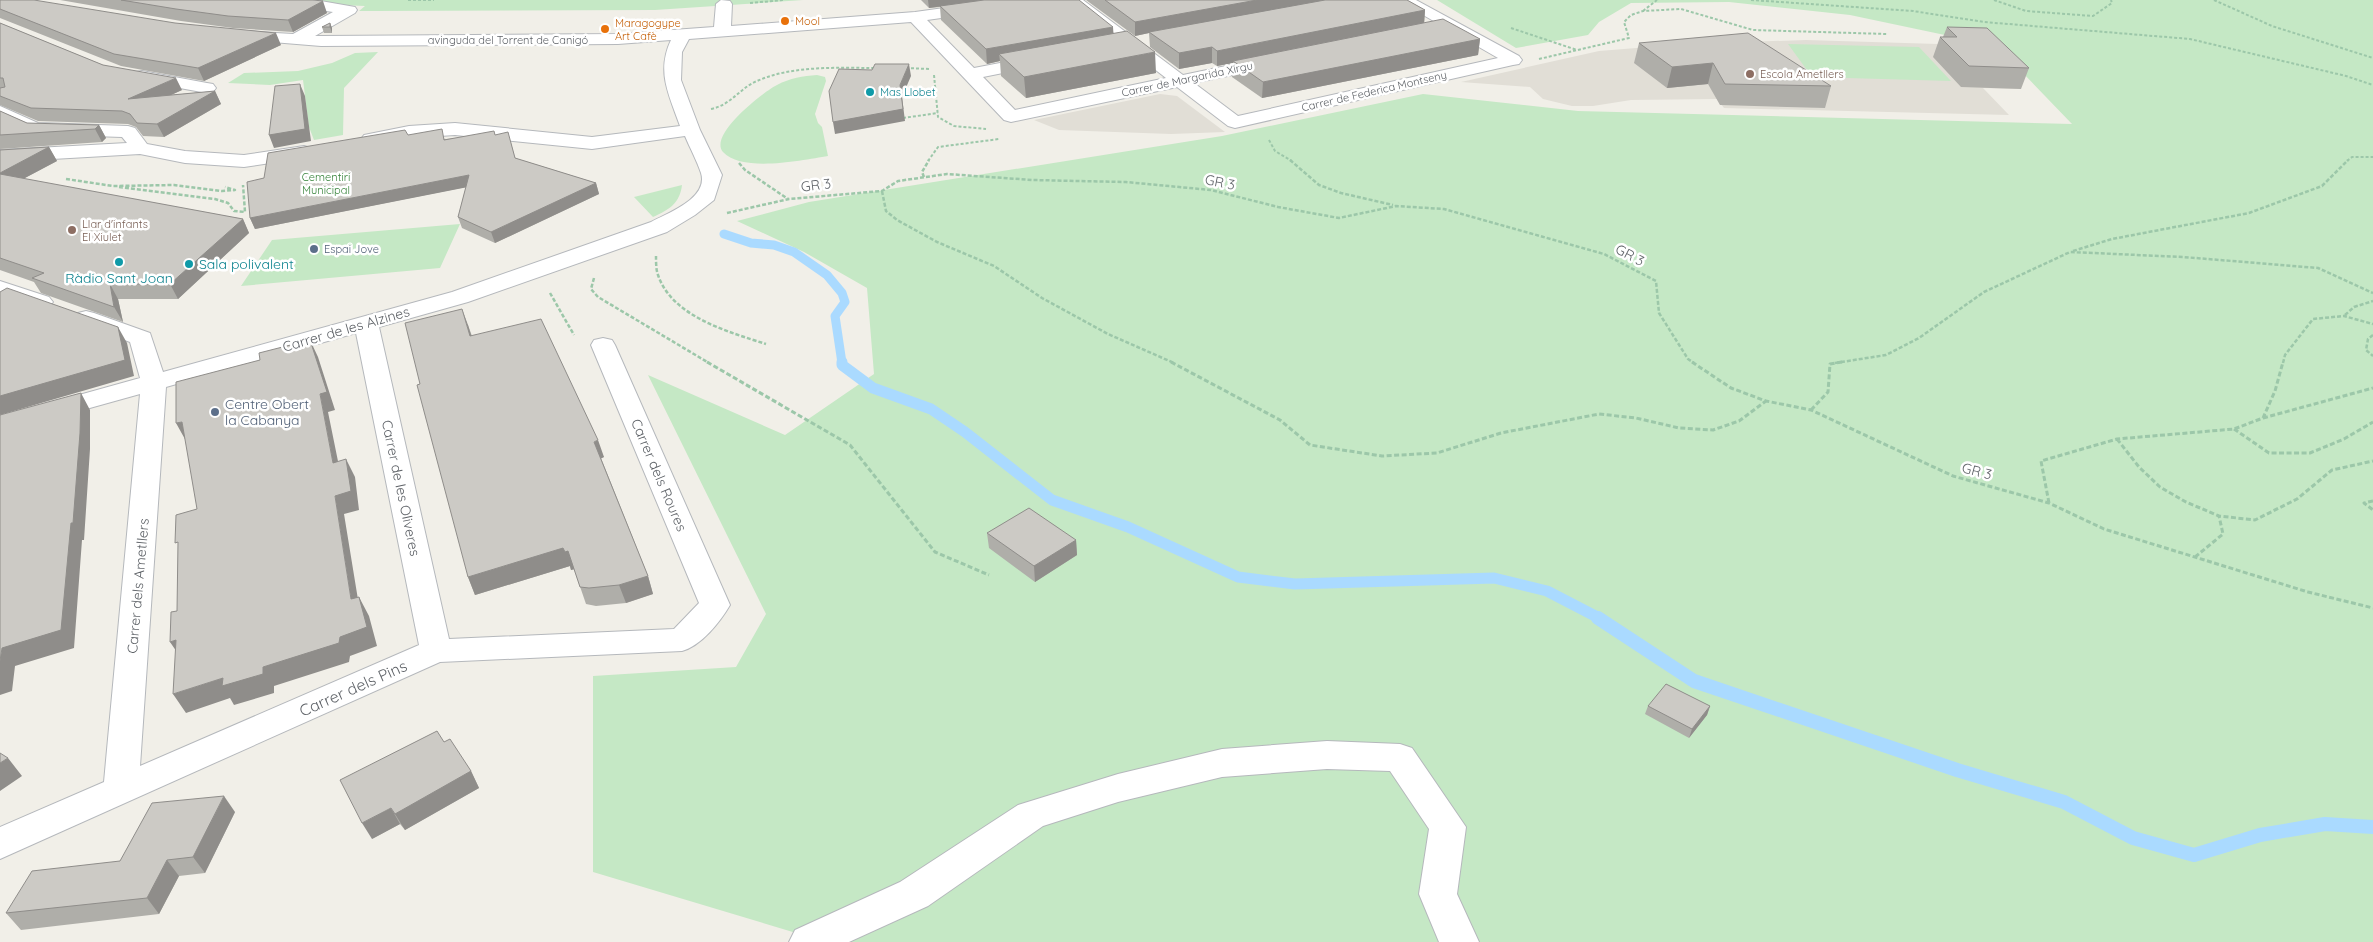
<svg xmlns="http://www.w3.org/2000/svg" width="2373" height="942" font-family="Quicksand,sans-serif">
<style>
.education{fill:#e1ded6}
.green{fill:#c5e8c5}
.lines{fill:none;stroke-linecap:round;stroke-linejoin:round}
.stream-far2{stroke:#aadaff;stroke-width:9}
.stream-far1{stroke:#aadaff;stroke-width:11}
.stream{stroke:#aadaff;stroke-width:14}
.minor-casing{stroke:#b5b8bc;stroke-width:2}
.path-far2{stroke:#9cc7a9;stroke-width:2;stroke-dasharray:3 2;stroke-linecap:butt}
.path-far1{stroke:#9cc7a9;stroke-width:2.5;stroke-dasharray:4 2;stroke-linecap:butt}
.path{stroke:#9cc7a9;stroke-width:3;stroke-dasharray:5 2.5;stroke-linecap:butt}
.minor{fill:#fff;fill-rule:evenodd}
.wall{fill:#afaea9}
.shaded-wall{fill:#8f8d8a}
.building{fill:#cccac5;stroke:#8f8d8a}
.food-dot{fill:#e8710a;stroke:#fff;stroke-width:2}
.education-dot{fill:#8d6e63;stroke:#fff;stroke-width:2}
.culture-dot{fill:#0f9aa8;stroke:#fff;stroke-width:2}
.service-dot{fill:#5c6f8a;stroke:#fff;stroke-width:2}
.labels{text-anchor:middle;dominant-baseline:central;stroke-width:5;stroke-linejoin:round;paint-order:stroke}
.far-food-label{font-size:11px;fill:#c56008;stroke:#fff;text-anchor:start}
.far-street-label{font-size:11px;fill:#5f6368;stroke:#fff}
.far-education-label{font-size:11px;fill:#785e54;stroke:#fff;text-anchor:start}
.far-culture-label{font-size:11px;fill:#0d838f;stroke:#fff;text-anchor:start}
.far-park-label{font-size:11px;fill:#348238;stroke:#fff}
.far-service-label{font-size:11px;fill:#4e5e75;stroke:#fff;text-anchor:start}
.street-label{font-size:14px;fill:#5f6368;stroke:#fff}
.culture-label{font-size:14px;fill:#0d838f;stroke:#fff;text-anchor:start}
.service-label{font-size:14px;fill:#4e5e75;stroke:#fff;text-anchor:start}
.near-street-label{font-size:16px;fill:#5f6368;stroke:#fff}
</style>
<rect width="100%" height="100%" fill="#f1efe8"/>
<path class="education" d="M 1806,40 L 1938,44 L 1980,49 L 2021,89 L 1983,88 L 2009,115 L 1724,108 L 1717,99 L 1631,100 L 1593,106 L 1572,106 L 1543,99 L 1530,87 L 1461,82 L 1599,51 L 1686,44 Z
M 1160,94 L 1177,96 L 1225,132 L 1171,134 L 1059,130 L 1034,120 Z"/>
<path class="green" d="M 309,0 L 803,0 L 655,10 L 373,11 L 359,11 L 365,6 L 339,5 Z
M 1437,0 L 2373,0 L 2373,942 L 826,942 L 593,872 L 593,676 L 736,667 L 766,614 L 648,375 L 785,435 L 874,374 L 867,288 L 804,252 L 737,221 L 809,202 L 1222,136 L 1423,94 L 1578,111 L 2072,124 L 1997,46 L 1850,15 L 1729,2 L 1631,3 L 1599,22 L 1588,35 L 1516,48 Z
M 1788,44 L 1919,47 L 1951,81 L 1812,77 Z
M 378,52 L 344,88 L 343,135 L 314,140 L 309,127 L 303,80 L 270,85 L 228,83 L 244,73 L 298,71 L 332,63 L 355,53 Z
M 817,75 L 825,77 L 826,81 L 815,114 L 818,123 L 822,127 L 828,156 C 803,160 742,173 723,152 C 708,135 763,92 777,85 C 790,78 803,76 817,75 Z
M 682,185 C 680,203 669,210 653,217 L 634,197 Z
M 460,224 L 440,268 L 241,286 L 272,240 Z"/>
<g class="lines">
<path class="stream-far2" d="M 724,234 L 751,243 L 774,245 L 794,252 L 827,275 L 842,293 L 845,302 L 835,316 L 842,363"/>
<path class="stream-far1" d="M 842,362 L 842,365 L 873,388 L 931,409 L 965,432 L 1052,500 L 1128,527 L 1238,577 L 1295,584 L 1494,578 L 1547,591 L 1601,619"/>
<path class="stream" d="M 1598,618 L 1694,681 L 1957,770 L 2064,802 L 2133,838 L 2194,855 L 2260,835 L 2325,824 L 2373,827"/>
<g class="minor-casing">
<path id="minor" d="M 277,0 L 315,0 L 355,7 L 357,10 L 355,13 L 315,36 L 321,36 L 618,34 L 714,27 L 716,4 L 721,0 L 730,1 L 732,4 L 731,26 L 915,12 L 1002,0 L 1043,0 L 1035,5 L 927,20 L 974,68 L 1037,56 L 1043,57 L 1046,61 L 1043,65 L 983,77 L 1015,110 L 1166,78 L 1065,0 L 1083,0 L 1183,75 L 1269,57 L 1275,58 L 1278,62 L 1275,66 L 1194,83 L 1238,116 L 1498,58 L 1397,0 L 1416,0 L 1519,56 L 1522,60 L 1519,64 L 1513,65 L 1235,128 L 1228,126 L 1177,87 L 1011,122 L 1004,120 L 911,22 L 689,39 L 682,52 L 681,80 L 700,130 L 722,175 L 714,200 L 695,215 L 667,232 L 468,302 L 379,327 L 449,639 L 674,629 L 699,603 L 591,345 L 594,340 L 603,338 L 612,340 L 615,345 L 730,605 C 720,622 701,646 682,651 L 440,662 L 0,859 L 0,827 L 104,782 L 140,394 L 0,433 L 0,417 L 140,378 L 130,342 L 78,323 L 74,318 L 78,313 L 86,311 L 94,313 L 150,333 L 163,372 L 452,292 L 651,222 C 668,213 709,198 701,173 C 697,161 690,148 685,136 L 592,149 L 455,135 L 409,138 L 371,145 L 364,143 L 361,139 L 364,135 L 409,126 L 455,123 L 592,137 L 680,126 C 669,95 656,72 671,40 L 618,44 L 321,46 L 236,39 L 234,36 L 242,31 L 293,34 L 333,12 L 285,5 ZM 356,333 L 419,645 L 140,766 L 166,387 Z
M 142,71 L 207,83 L 213,84 L 216,88 L 213,92 L 207,93 L 136,80 L 133,76 L 136,72 Z
M 0,106 L 38,123 L 128,126 L 135,128 L 147,144 L 185,151 L 244,155 L 304,146 L 311,148 L 314,152 L 311,156 L 304,158 L 244,167 L 185,163 L 140,154 L 0,162 L 0,150 L 127,143 L 122,137 L 35,134 L 0,119 Z
M 0,281 L 49,297 L 53,302 L 49,307 L 41,309 L 0,296 Z
M 1327,741 L 1400,744 L 1412,748 L 1466,827 L 1457,894 L 1479,942 L 1439,942 L 1419,894 L 1429,829 L 1390,771 L 1327,769 L 1222,777 L 1118,802 L 1043,826 L 928,906 L 849,942 L 789,942 L 795,930 L 900,882 L 1018,805 L 1118,774 L 1222,749 Z"/>
</g>
<path class="path-far2" d="M 408,0 L 434,0
M 1751,0 L 1913,11 L 1984,22 L 2190,39 L 2346,76 L 2373,85
M 1994,0 L 2026,11 L 2093,16 L 2112,3 L 2111,0
M 2214,0 L 2272,26 L 2373,58
M 750,3 L 784,0
M 1643,11 L 1657,0
M 1511,28 L 1577,50
M 1539,59 L 1629,38 L 1624,22 L 1631,15 L 1643,11 L 1681,9 L 1753,30 L 1887,34
M 906,68 L 929,69
M 934,75 L 938,117 L 954,126 L 986,129
M 711,109 C 731,105 740,88 757,81 C 793,65 839,68 877,68
M 903,118 L 938,113
M 1269,140 L 1275,151 L 1292,161
M 928,161 L 938,147 L 999,139
M 2347,161 L 2352,157 L 2373,157"/>
<path class="path-far1" d="M 1290,160 L 1319,185 L 1341,193 L 1393,205
M 739,163 L 745,170 L 788,199
M 924,177 L 922,172 L 929,160
M 66,179 L 113,186 L 174,185 L 222,191 L 235,190 L 225,187
M 119,187 L 215,199 L 228,203 L 234,211 L 245,212 L 243,185
M 882,191 L 886,211 L 897,220 L 937,242 L 994,266 L 1042,298 L 1108,334 L 1174,363
M 727,213 L 789,199 L 882,191 L 898,181 L 947,174 L 1032,180 L 1126,182 L 1211,190 L 1278,207 L 1339,218 L 1396,206 L 1444,209 L 1604,254 L 1656,281 L 1659,313 L 1688,359 L 1694,363
M 2073,251 L 2112,239 L 2249,213 L 2322,186 L 2348,160
M 656,256 C 656,262 656,270 658,275 C 672,317 729,332 766,344
M 594,278 L 591,289 L 598,297 L 709,363
M 550,293 L 574,335
M 2345,315 L 2354,307 L 2373,301
M 2373,335 L 2368,339 L 2366,350 L 2373,356
M 1835,363 L 1886,355 L 1919,338 L 1984,292 L 2070,252 L 2183,257 L 2318,268 L 2373,293
M 2283,363 L 2285,355 L 2313,319 L 2344,316 L 2373,324"/>
<path class="path" d="M 707,362 L 850,445 L 935,552 L 989,575
M 1171,362 L 1280,420 L 1310,445 L 1382,456 L 1437,453 L 1501,433 L 1599,414 L 1636,418 L 1679,428 L 1713,430 L 1739,421 L 1766,401
M 1692,362 L 1731,388 L 1766,401 L 1811,410 L 1953,476 L 2049,503 L 2104,529 L 2308,592 L 2373,608
M 1811,410 L 1828,392 L 1830,364 L 1842,362
M 2263,418 L 2373,388
M 2234,429 L 2269,453 L 2310,453 L 2344,439 L 2373,422
M 2117,439 L 2139,467 L 2160,487 L 2186,502 L 2219,516 L 2255,520 L 2297,499 L 2332,470 L 2373,461
M 2373,501 L 2364,503 L 2373,510
M 2049,503 L 2041,461 L 2117,439 L 2234,429 L 2263,418 L 2275,391 L 2283,362
M 2195,557 L 2223,534 L 2219,516"/>
<use href="#minor" class="minor"/>
</g>
<path class="wall" d="M 0,0 L 281,45 L 204,81 L 121,66 L 0,18 Z
M 60,0 L 313,0 L 327,13 L 293,32 L 233,28 L 181,21 Z
M 921,0 L 1079,0 L 1156,73 L 1026,98 L 1001,76 L 1000,61 L 987,64 L 941,20 L 940,7 L 929,8 Z
M 1086,0 L 1407,0 L 1425,10 L 1424,23 L 1480,39 L 1478,55 L 1262,98 L 1232,77 L 1233,63 L 1217,66 L 1212,63 L 1179,69 L 1150,47 L 1149,33 L 1135,36 Z
M 0,23 L 103,65 L 182,90 L 171,95 L 215,91 L 221,104 L 164,137 L 143,136 L 136,127 L 128,124 L 38,121 L 0,105 Z
M 330,23 L 332,28 L 332,33 L 324,33 L 322,27 Z
M 1947,27 L 2029,68 L 2021,89 L 1961,87 L 1933,57 L 1940,37 L 1943,37 Z
M 1639,43 L 1831,86 L 1825,108 L 1720,105 L 1708,84 L 1667,88 L 1634,63 Z
M 0,111 L 27,123 L 99,125 L 106,138 L 102,142 L 0,149 Z
M 408,135 L 446,139 L 495,135 L 511,143 L 515,158 L 596,183 L 599,194 L 495,243 L 462,228 L 458,217 L 466,187 L 255,229 L 250,218 L 264,178 Z
M 49,147 L 57,161 L 23,179 L 243,219 L 249,233 L 178,299 L 118,299 L 123,322 L 41,293 L 34,282 L 0,270 L 0,150 Z
M 468,325 L 472,336 L 604,457 L 601,458 L 648,576 L 653,594 L 626,603 L 596,606 L 586,604 L 574,569 L 571,570 L 570,566 L 475,595 L 468,577 Z
M 987,533 L 1076,540 L 1077,555 L 1035,582 L 989,548 Z
M 1648,706 L 1710,706 L 1707,715 L 1689,738 L 1645,714 Z
M 444,742 L 471,771 L 479,788 L 405,830 L 400,824 L 372,839 Z
M 235,812 L 205,873 L 179,876 L 159,914 L 21,930 L 6,913 L 120,861 Z"/>
<path class="shaded-wall" d="M 928,0 L 988,0 L 929,8 Z
M 1257,0 L 1333,0 L 1149,32 L 1149,33 L 1135,36 L 1135,22 Z
M 323,1 L 327,13 L 293,32 L 288,20 Z
M 1425,10 L 1424,25 L 1233,61 L 1233,63 L 1217,66 L 1217,51 Z
M 330,23 L 332,28 L 332,33 L 330,27 Z
M 1113,27 L 1114,41 L 999,54 L 1000,61 L 987,64 L 986,49 Z
M 276,33 L 281,45 L 204,81 L 198,68 Z
M 1480,39 L 1478,55 L 1262,98 L 1263,82 Z
M 1212,47 L 1212,63 L 1179,69 L 1179,53 Z
M 1155,52 L 1156,73 L 1026,98 L 1024,77 Z
M 1713,63 L 1708,84 L 1667,88 L 1672,67 Z
M 909,64 L 911,76 L 902,97 L 905,121 L 835,134 L 833,122 L 900,85 Z
M 176,78 L 182,90 L 134,112 L 128,99 Z
M 300,84 L 305,96 L 311,141 L 274,148 L 269,135 Z
M 215,91 L 221,104 L 164,137 L 157,124 Z
M 99,125 L 106,138 L 102,142 L 95,129 Z
M 49,147 L 57,161 L 6,188 L 0,178 L 0,173 Z
M 469,175 L 473,186 L 255,229 L 250,218 Z
M 596,183 L 599,194 L 495,243 L 491,232 Z
M 243,219 L 249,233 L 178,299 L 170,284 Z
M 110,284 L 118,299 L 123,322 L 114,307 Z
M 462,309 L 468,325 L 476,352 L 470,336 Z
M 118,327 L 127,343 L 134,376 L 0,415 L 0,396 Z
M 310,340 L 318,357 L 335,410 L 328,412 L 342,481 L 333,463 Z
M 81,393 L 90,410 L 90,449 L 84,540 L 82,540 L 74,648 L 15,666 L 12,691 L 0,695 L 0,661 L 2,648 Z
M 182,422 L 186,441 L 176,423 Z
M 598,440 L 604,457 L 600,459 L 594,442 Z
M 346,459 L 355,477 L 359,510 L 344,514 L 361,618 L 351,599 L 335,496 Z
M 1076,540 L 1077,555 L 1035,582 L 1034,566 Z
M 563,548 L 568,551 L 575,569 L 571,570 L 570,566 L 475,595 L 468,577 Z
M 648,576 L 653,594 L 626,603 L 619,585 Z
M 359,597 L 369,616 L 377,646 L 350,656 L 349,662 L 274,686 L 274,693 L 234,705 L 230,698 L 186,713 L 173,694 L 223,678 L 263,667 L 340,637 Z
M 176,640 L 183,661 L 170,642 Z
M 1710,706 L 1707,715 L 1689,738 L 1692,729 Z
M 8,758 L 22,776 L 0,791 L 0,763 Z
M 471,771 L 479,788 L 405,830 L 395,814 Z
M 224,796 L 235,812 L 205,873 L 193,857 Z
M 391,808 L 400,824 L 372,839 L 362,823 Z
M 167,860 L 179,876 L 159,914 L 147,898 Z"/>
<path class="building" d="M 0,0 L 34,0 L 175,23 L 276,33 L 198,68 L 114,54 L 0,9 Z
M 121,0 L 313,0 L 323,1 L 288,20 L 228,16 L 176,9 Z
M 984,0 L 1079,0 L 1113,27 L 986,49 L 940,6 Z
M 1105,0 L 1257,0 L 1135,22 Z
M 1325,0 L 1407,0 L 1425,10 L 1217,51 L 1212,47 L 1179,53 L 1149,32 Z
M 1443,19 L 1480,39 L 1263,82 L 1233,61 Z
M 0,23 L 103,65 L 176,78 L 128,99 L 215,91 L 157,124 L 137,123 L 130,114 L 122,111 L 31,108 L 0,96 L 0,88 L 5,87 L 3,78 L 0,78 Z
M 330,23 L 330,27 L 322,27 Z
M 1947,27 L 1987,28 L 2029,68 L 1969,66 L 1940,37 L 1957,37 Z
M 1127,31 L 1155,52 L 1024,77 L 999,54 Z
M 1748,33 L 1831,86 L 1725,84 L 1713,63 L 1672,67 L 1639,43 Z
M 875,64 L 909,64 L 900,85 L 903,109 L 833,122 L 829,91 L 839,69 L 872,70 Z
M 300,84 L 305,129 L 269,135 L 275,86 Z
M 0,111 L 27,123 L 99,125 L 95,129 L 0,135 Z
M 442,129 L 444,140 L 494,131 L 495,135 L 508,132 L 515,158 L 596,183 L 491,232 L 458,217 L 469,175 L 250,218 L 247,182 L 264,178 L 268,153 L 405,130 L 408,135 Z
M 49,147 L 0,173 L 0,150 Z
M 0,174 L 243,219 L 170,284 L 110,284 L 114,307 L 32,278 L 44,273 L 0,258 Z
M 7,288 L 118,327 L 125,360 L 0,396 L 0,292 Z
M 462,309 L 470,336 L 541,319 L 598,440 L 594,442 L 648,576 L 619,585 L 589,588 L 580,587 L 568,551 L 565,552 L 563,548 L 468,577 L 417,385 L 420,384 L 405,323 Z
M 310,340 L 327,392 L 320,394 L 333,463 L 346,459 L 351,491 L 335,496 L 351,599 L 359,597 L 367,627 L 340,637 L 339,643 L 263,667 L 263,674 L 222,686 L 223,678 L 173,694 L 176,640 L 170,642 L 171,612 L 177,611 L 178,542 L 175,543 L 176,515 L 197,509 L 182,422 L 176,423 L 176,382 L 260,360 L 259,353 Z
M 81,393 L 80,433 L 73,523 L 71,523 L 61,630 L 2,648 L 0,661 L 0,415 Z
M 1029,508 L 1076,540 L 1034,566 L 987,533 Z
M 1666,684 L 1710,706 L 1692,729 L 1648,706 Z
M 437,731 L 444,742 L 450,739 L 471,771 L 395,814 L 391,808 L 362,823 L 340,780 Z
M 0,753 L 8,758 L 0,763 Z
M 224,796 L 193,857 L 167,860 L 147,898 L 6,913 L 32,871 L 120,861 L 152,803 Z"/>
<g class="food-dot">
<circle cx="785" cy="21" r="5"/>
<circle cx="605" cy="29" r="5"/>
</g>
<g class="education-dot">
<circle cx="1750" cy="74" r="5"/>
<circle cx="72" cy="230" r="5"/>
</g>
<g class="culture-dot">
<circle cx="870" cy="92" r="5"/>
<circle cx="119" cy="262" r="5"/>
<circle cx="189" cy="264" r="5"/>
</g>
<g class="service-dot">
<circle cx="314" cy="249" r="5"/>
<circle cx="215" cy="412" r="5"/>
</g>
<g class="labels">
<g class="far-food-label">
<text x="795" y="21">Mool</text>
<text x="615" y="23">Maragogype<tspan x="615" dy="13">Art Cafè</tspan></text>
</g>
<g class="far-street-label">
<text x="508" y="40">avinguda del Torrent de Canigó</text>
<text transform="translate(1187 79) rotate(-12)">Carrer de Margarida Xirgu</text>
<text transform="translate(1374 91) rotate(-13)">Carrer de Federica Montseny</text>
</g>
<g class="far-education-label">
<text x="1760" y="74">Escola Ametllers</text>
<text x="82" y="224">Llar d'infants<tspan x="82" dy="13">El Xiulet</tspan></text>
</g>
<g class="far-culture-label">
<text x="880" y="92">Mas Llobet</text>
</g>
<g class="far-park-label">
<text x="326" y="177">Cementiri<tspan x="326" dy="13">Municipal</tspan></text>
</g>
<g class="far-service-label">
<text x="324" y="249">Espai Jove</text>
</g>
<g class="street-label">
<text transform="translate(1220 182) rotate(11)">GR 3</text>
<text transform="translate(816 185) rotate(-7)">GR 3</text>
<text transform="translate(1630 255) rotate(28)">GR 3</text>
<text transform="translate(346 329) rotate(-16)">Carrer de les Alzines</text>
<text transform="translate(1977 471) rotate(15)">GR 3</text>
<text transform="translate(659 475) rotate(67)">Carrer dels Roures</text>
<text transform="translate(401 488) rotate(78)">Carrer de les Oliveres</text>
<text transform="translate(138 586) rotate(-85)">Carrer dels Ametllers</text>
</g>
<g class="culture-label">
<text x="199" y="264">Sala polivalent</text>
<text x="119" y="278" text-anchor="middle">Ràdio Sant Joan</text>
</g>
<g class="service-label">
<text x="225" y="404">Centre Obert<tspan x="225" dy="16">la Cabanya</tspan></text>
</g>
<g class="near-street-label">
<text transform="translate(353 688) rotate(-24)">Carrer dels Pins</text>
</g>
</g>
</svg>
